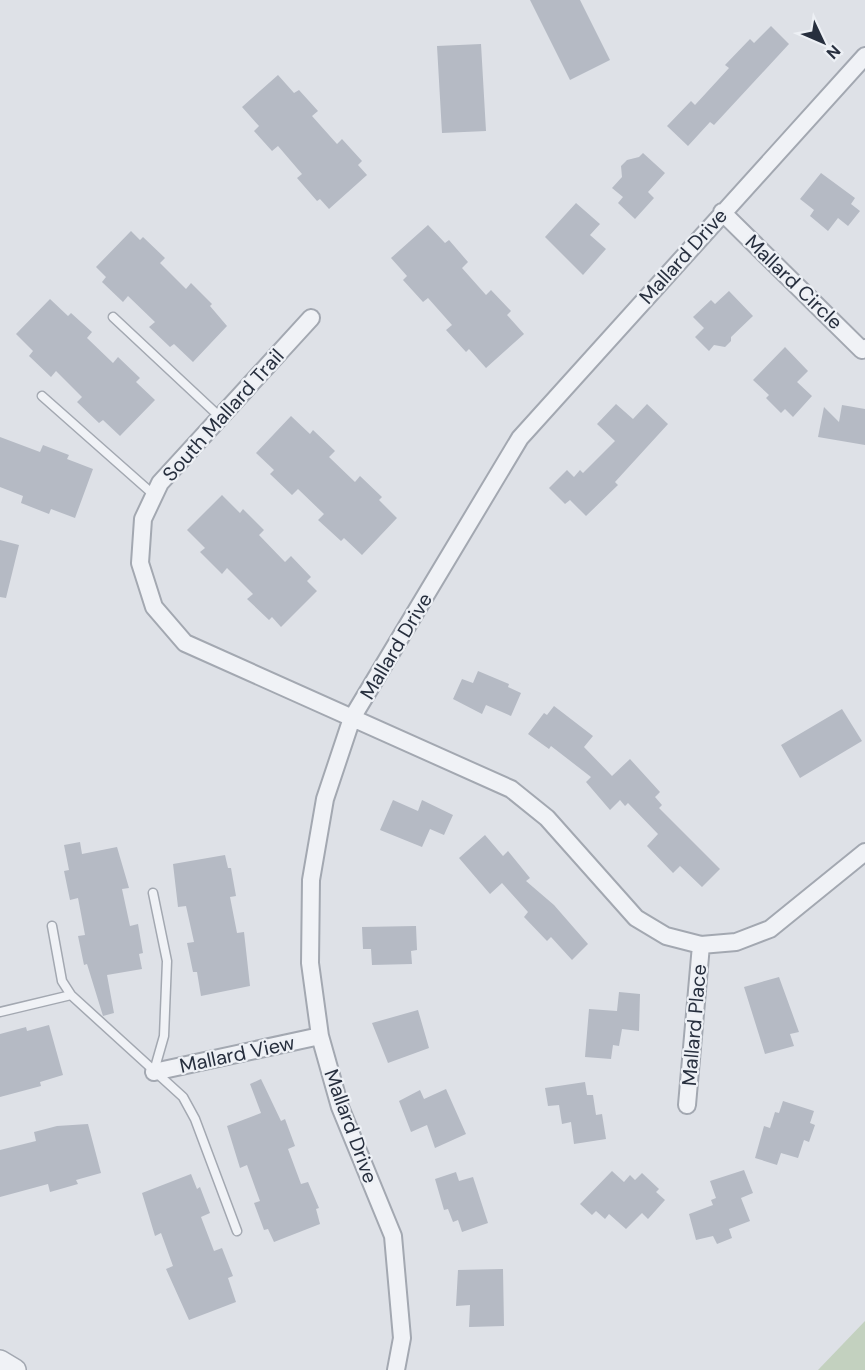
<svg xmlns="http://www.w3.org/2000/svg" width="865" height="1370" font-family="'DM Sans',sans-serif">
<style>
.green{fill:#c3d1bf}
.building{fill:#b5bac4}
.lines{fill:none;stroke-linecap:round;stroke-linejoin:round}
.service-casing{stroke:#a3a8b1;stroke-width:11}
.minor-casing{stroke:#a3a8b1;stroke-width:20}
.tertiary-casing{stroke:#a3a8b1;stroke-width:24}
.service{stroke:#f0f2f6;stroke-width:8}
.minor{stroke:#f0f2f6;stroke-width:16}
.tertiary{stroke:#f0f2f6;stroke-width:21}
.labels{text-anchor:middle;dominant-baseline:central;stroke-width:4.5;stroke-linejoin:round;paint-order:stroke}
.street-label{font-size:20px;fill:#272f3e;stroke:#edf0f5}
</style>
<rect width="100%" height="100%" fill="#dee1e7"/>
<path class="green" d="M 865,1321 L 865,1370 L 818,1370 Z"/>
<path class="building" d="M 530,0 L 580,0 L 610,60 L 570,80 Z
M 771,26 L 789,44 L 714,125 L 710,122 L 688,146 L 667,126 L 691,101 L 695,105 L 729,68 L 725,65 L 750,39 L 754,43 Z
M 481,44 L 486,131 L 442,133 L 437,46 Z
M 278,75 L 294,93 L 299,90 L 318,111 L 312,116 L 337,144 L 342,139 L 362,161 L 358,165 L 367,175 L 329,209 L 320,199 L 317,201 L 297,178 L 302,174 L 278,146 L 272,151 L 254,131 L 259,126 L 242,107 Z
M 643,153 L 665,173 L 648,192 L 654,198 L 635,219 L 618,203 L 623,197 L 612,188 L 622,177 L 621,166 L 627,160 L 639,157 Z
M 821,173 L 855,198 L 851,204 L 860,211 L 848,226 L 838,218 L 828,231 L 810,216 L 814,210 L 800,199 Z
M 576,203 L 600,224 L 590,235 L 606,249 L 583,275 L 545,237 Z
M 428,225 L 445,243 L 449,240 L 468,262 L 462,268 L 486,295 L 491,290 L 511,311 L 507,315 L 524,334 L 486,368 L 469,349 L 466,352 L 446,330 L 452,325 L 428,298 L 423,302 L 403,280 L 407,276 L 391,258 Z
M 131,231 L 140,240 L 143,237 L 165,258 L 160,263 L 186,289 L 191,283 L 212,304 L 210,306 L 227,326 L 193,362 L 174,344 L 170,347 L 149,327 L 155,322 L 128,296 L 123,302 L 102,282 L 106,277 L 96,267 Z
M 729,291 L 753,316 L 731,337 L 731,341 L 725,347 L 714,345 L 709,351 L 695,337 L 704,328 L 693,317 L 711,300 L 715,304 Z
M 50,299 L 68,316 L 71,313 L 92,332 L 87,338 L 113,363 L 118,357 L 140,378 L 136,382 L 155,400 L 120,436 L 103,420 L 99,423 L 77,402 L 82,397 L 56,371 L 51,377 L 29,356 L 33,351 L 16,334 Z
M 785,347 L 808,371 L 797,382 L 812,396 L 793,417 L 785,409 L 781,413 L 766,398 L 769,395 L 753,380 Z
M 616,404 L 633,419 L 647,404 L 668,424 L 615,482 L 618,485 L 586,516 L 570,500 L 565,504 L 549,488 L 567,470 L 574,477 L 580,470 L 583,473 L 615,441 L 597,424 Z
M 842,405 L 865,409 L 865,445 L 818,437 L 824,407 L 839,422 Z
M 291,416 L 310,434 L 313,430 L 335,451 L 329,457 L 355,482 L 360,476 L 382,497 L 379,500 L 397,518 L 362,555 L 344,538 L 341,541 L 318,520 L 324,514 L 298,489 L 292,495 L 270,474 L 274,470 L 256,453 Z
M 0,437 L 40,452 L 43,445 L 69,455 L 67,459 L 93,469 L 75,518 L 51,509 L 49,514 L 21,503 L 23,496 L 0,487 Z
M 222,495 L 240,513 L 243,509 L 264,530 L 259,535 L 285,562 L 291,556 L 311,577 L 307,581 L 317,591 L 281,627 L 272,617 L 269,620 L 247,599 L 253,594 L 227,568 L 222,574 L 200,552 L 205,548 L 187,530 Z
M 0,540 L 19,545 L 6,598 L 0,597 Z
M 478,671 L 509,684 L 508,687 L 521,693 L 511,716 L 486,705 L 482,714 L 453,699 L 462,679 L 473,683 Z
M 554,706 L 593,736 L 584,747 L 612,776 L 630,759 L 660,792 L 655,797 L 662,805 L 659,808 L 720,869 L 702,887 L 680,866 L 673,873 L 647,846 L 658,834 L 628,803 L 625,806 L 620,800 L 610,810 L 586,782 L 591,777 L 551,746 L 549,749 L 528,734 L 544,713 L 547,715 Z
M 842,709 L 862,741 L 800,778 L 781,745 Z
M 393,800 L 418,811 L 422,800 L 453,815 L 444,835 L 430,829 L 422,847 L 380,830 Z
M 485,835 L 503,856 L 508,851 L 530,878 L 526,881 L 554,905 L 588,944 L 572,960 L 551,937 L 547,941 L 524,917 L 528,912 L 502,883 L 490,894 L 459,858 Z
M 80,842 L 82,854 L 117,847 L 129,888 L 122,889 L 130,926 L 138,924 L 143,953 L 139,954 L 142,969 L 107,975 L 114,1013 L 103,1016 L 87,964 L 84,965 L 78,936 L 85,935 L 78,898 L 70,900 L 64,871 L 69,870 L 64,845 Z
M 225,855 L 228,868 L 231,868 L 236,896 L 230,897 L 237,933 L 244,932 L 250,986 L 201,996 L 197,972 L 193,972 L 187,943 L 194,942 L 186,906 L 178,907 L 173,864 Z
M 416,926 L 417,950 L 411,951 L 412,964 L 372,965 L 371,949 L 363,949 L 362,927 Z
M 779,977 L 799,1032 L 790,1034 L 794,1046 L 765,1054 L 744,987 Z
M 619,992 L 640,994 L 639,1031 L 622,1029 L 619,1046 L 613,1045 L 611,1059 L 585,1057 L 589,1009 L 617,1011 Z
M 418,1010 L 429,1048 L 388,1063 L 372,1023 Z
M 49,1025 L 63,1075 L 40,1082 L 41,1086 L 0,1097 L 0,1034 L 26,1027 L 27,1031 Z
M 261,1079 L 281,1121 L 285,1119 L 295,1146 L 288,1149 L 301,1184 L 308,1182 L 319,1208 L 316,1209 L 320,1224 L 274,1242 L 268,1229 L 264,1230 L 254,1203 L 260,1201 L 247,1165 L 240,1168 L 227,1126 L 261,1113 L 250,1084 Z
M 585,1082 L 587,1095 L 593,1095 L 596,1115 L 602,1114 L 606,1139 L 574,1144 L 571,1122 L 562,1124 L 559,1105 L 548,1106 L 545,1088 Z
M 446,1089 L 466,1134 L 435,1148 L 427,1125 L 411,1132 L 399,1101 L 420,1090 L 424,1099 Z
M 783,1101 L 814,1111 L 810,1123 L 815,1125 L 809,1142 L 804,1140 L 798,1158 L 781,1153 L 777,1165 L 755,1158 L 764,1126 L 770,1128 L 775,1112 L 779,1113 Z
M 88,1124 L 101,1173 L 76,1180 L 78,1184 L 50,1192 L 48,1184 L 0,1197 L 0,1150 L 36,1141 L 34,1132 L 57,1126 Z
M 744,1170 L 753,1193 L 741,1198 L 750,1221 L 729,1229 L 732,1238 L 717,1244 L 713,1236 L 696,1240 L 689,1214 L 713,1205 L 711,1200 L 716,1198 L 710,1181 Z
M 612,1171 L 624,1182 L 630,1175 L 635,1180 L 642,1173 L 659,1189 L 656,1192 L 665,1200 L 648,1219 L 642,1213 L 626,1229 L 609,1214 L 605,1219 L 596,1211 L 592,1215 L 580,1204 Z
M 456,1172 L 459,1181 L 473,1177 L 488,1223 L 462,1232 L 458,1220 L 453,1222 L 448,1209 L 444,1210 L 435,1179 Z
M 191,1174 L 197,1189 L 200,1187 L 210,1213 L 201,1217 L 214,1251 L 222,1248 L 233,1276 L 228,1278 L 236,1302 L 189,1320 L 166,1269 L 173,1266 L 161,1233 L 155,1236 L 142,1193 Z
M 503,1269 L 504,1326 L 469,1327 L 470,1305 L 456,1306 L 458,1270 Z"/>
<g class="lines">
<g class="service-casing">
<path id="service" d="M 113,317 L 220,417
M 42,396 L 154,495
M 153,893 L 167,961 L 164,1036 L 154,1071
M 52,926 L 62,981 L 71,995 L 183,1097 L 195,1119 L 237,1231
M 0,1012 L 71,995"/>
</g>
<g class="minor-casing">
<path id="minor" d="M 722,212 L 862,350 L 865,348
M 311,318 L 160,483 L 143,519 L 140,563 L 154,607 L 185,643 L 511,789 L 547,818 L 636,918 L 666,936 L 701,945 L 736,942 L 770,929 L 865,852
M 154,1072 L 320,1036
M 687,1105 L 701,945
M 396,1370 L 402,1338 L 393,1236 L 340,1107 L 320,1036 L 310,963 L 311,880 L 325,799 L 352,718 L 520,438 L 865,56"/>
</g>
<g class="tertiary-casing">
<path id="tertiary" d="M 0,1361 L 15,1370"/>
</g>
<use href="#service" class="service"/>
<use href="#minor" class="minor"/>
<use href="#tertiary" class="tertiary"/>
</g>
<g class="labels">
<g class="street-label">
<text transform="translate(683 256) rotate(-48)">Mallard Drive</text>
<text transform="translate(794 282) rotate(44)">Mallard Circle</text>
<text transform="translate(223 415) rotate(-48)">South Mallard Trail</text>
<text transform="translate(396 646) rotate(-59)">Mallard Drive</text>
<text transform="translate(694 1025) rotate(-85)">Mallard Place</text>
<text transform="translate(237 1054) rotate(-12)">Mallard View</text>
<text transform="translate(351 1126) rotate(70)">Mallard Drive</text>
</g>
</g>
<g transform="translate(823 42) rotate(134)" stroke="#edf0f5" stroke-width="4.5" paint-order="stroke">
<path d="M0-4.5L10 22L0 15L-10 22Z" fill="#272f3e"/>
<text y="-9" font-size="16" font-weight="bold" text-anchor="middle" fill="#272f3e">N</text>
</g>
</svg>
